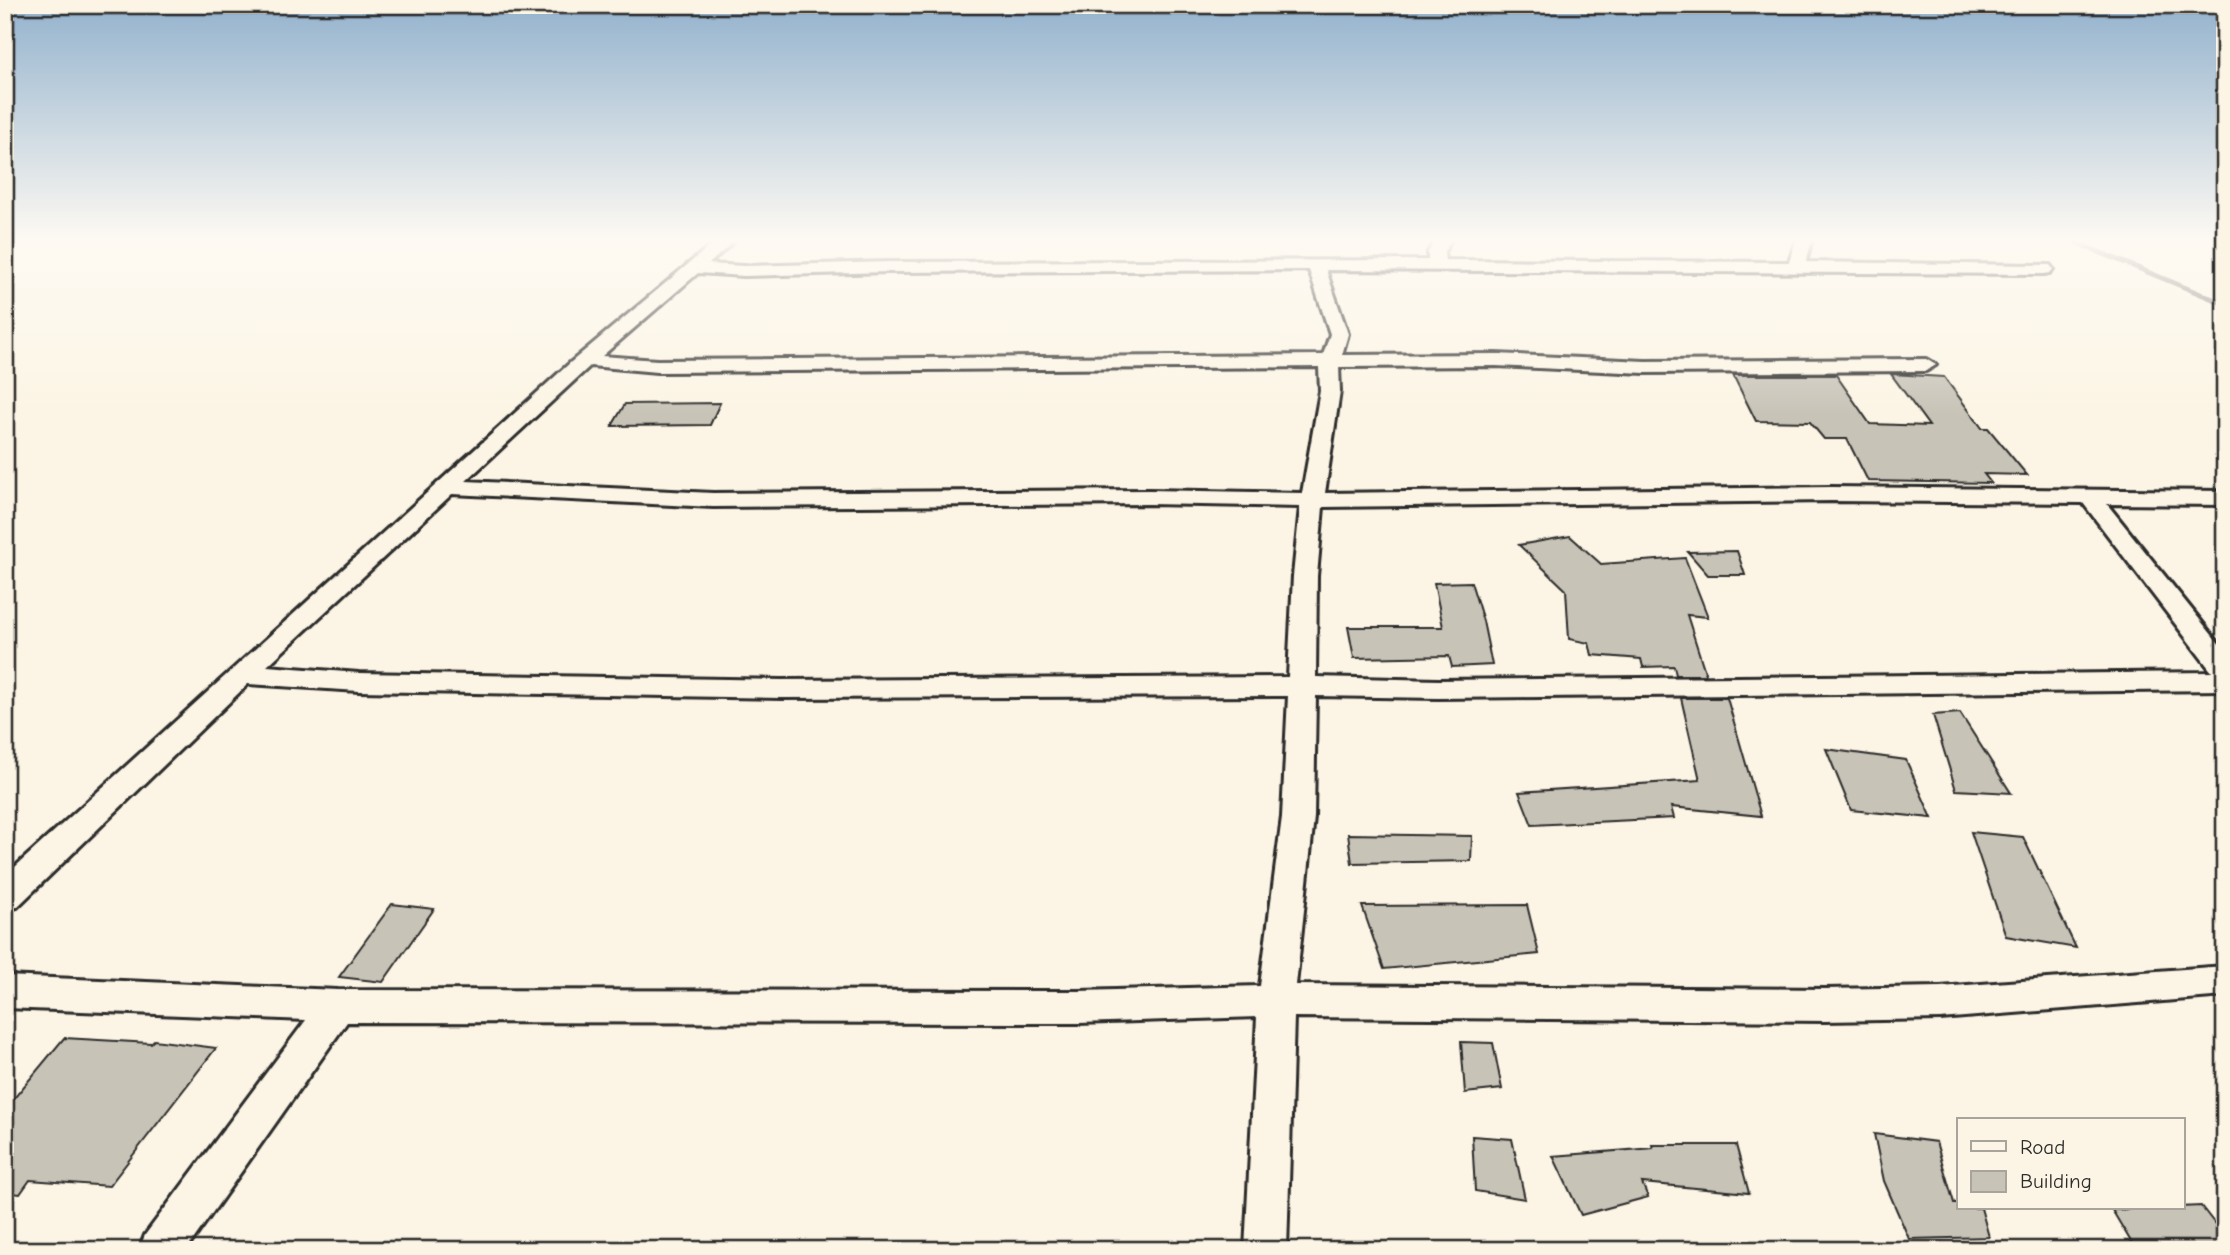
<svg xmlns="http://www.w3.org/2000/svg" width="2230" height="1255" font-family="'Comic Neue',sans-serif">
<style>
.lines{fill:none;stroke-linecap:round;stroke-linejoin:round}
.stream{stroke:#7d7b74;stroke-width:5}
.building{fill:#c8c3b7;stroke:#2b2b2b;stroke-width:2}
.minor-casing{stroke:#2b2b2b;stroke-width:6}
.minor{fill:#fcf5e5;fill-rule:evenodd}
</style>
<rect width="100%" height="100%" fill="#fcf5e5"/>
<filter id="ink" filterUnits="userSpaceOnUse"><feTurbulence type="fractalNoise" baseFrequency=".0143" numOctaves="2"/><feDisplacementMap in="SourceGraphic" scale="14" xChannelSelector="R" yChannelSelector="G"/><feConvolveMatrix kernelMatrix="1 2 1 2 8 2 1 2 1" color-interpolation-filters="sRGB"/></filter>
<g filter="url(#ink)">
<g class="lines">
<path class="stream" d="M 2070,240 L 2225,304"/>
</g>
<path class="building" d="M 1891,374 L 1944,377 L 1982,428 L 1988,428 L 2027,475 L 1984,474 L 1991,483 L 1868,481 L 1847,439 L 1824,439 L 1810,422 L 1756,421 L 1733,375 L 1836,375 L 1870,424 L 1929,426 Z
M 720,403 L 710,425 L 612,426 L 625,404 Z
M 1570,536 L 1601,564 L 1685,558 L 1708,617 L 1687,615 L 1706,675 L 1676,675 L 1674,666 L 1643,667 L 1641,659 L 1592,655 L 1589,643 L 1569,639 L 1566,590 L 1519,545 Z
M 1737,551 L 1745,575 L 1708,575 L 1688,552 Z
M 1471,582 L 1483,621 L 1492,665 L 1452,667 L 1449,656 L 1354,658 L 1348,627 L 1443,627 L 1434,583 Z
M 1681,698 L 1727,698 L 1761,816 L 1671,807 L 1674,818 L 1532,825 L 1519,792 L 1700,780 Z
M 1960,713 L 2011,793 L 1956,790 L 1933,715 Z
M 1826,749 L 1906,760 L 1932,818 L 1851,810 Z
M 1971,832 L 2023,837 L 2076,948 L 2006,936 Z
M 1348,834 L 1472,836 L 1471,861 L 1352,863 Z
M 392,904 L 434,909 L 383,982 L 339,977 Z
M 1527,905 L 1539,954 L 1384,969 L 1362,906 Z
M 64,1038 L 151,1043 L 154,1040 L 216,1048 L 109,1186 L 30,1180 L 20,1194 L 5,1192 L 5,1109 Z
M 1461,1042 L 1493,1043 L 1502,1089 L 1465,1093 Z
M 1874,1134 L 1936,1142 L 1954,1203 L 1959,1203 L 1959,1208 L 1981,1208 L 1989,1237 L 1909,1239 L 1884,1181 Z
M 1472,1136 L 1512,1139 L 1525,1199 L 1475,1191 Z
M 1652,1145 L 1736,1145 L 1749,1193 L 1642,1183 L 1648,1197 L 1581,1215 L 1553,1156 L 1653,1148 Z
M 2201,1206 L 2225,1237 L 2225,1250 L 2136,1250 L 2112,1210 Z"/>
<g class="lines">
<g class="minor-casing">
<path id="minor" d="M 717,240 L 735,240 L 709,264 L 744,266 L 888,262 L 1428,260 L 1428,252 L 1435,240 L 1451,240 L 1444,252 L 1445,260 L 1789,262 L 1796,240 L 1812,240 L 1806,262 L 2050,265 L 2053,269 L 2050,273 L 2044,274 L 1326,270 L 1348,334 L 1342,355 L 1496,354 L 1645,361 L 1926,359 L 1936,365 L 1926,371 L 1645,373 L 1496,366 L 1339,367 L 1340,391 L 1325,493 L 1831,487 L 2225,491 L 2225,505 L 2107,504 L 2225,651 L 2225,690 L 1438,698 L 1316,696 L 1314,817 L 1296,985 L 1825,989 L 1940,987 L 2225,966 L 2225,996 L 1940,1019 L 1825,1021 L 1294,1017 L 1287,1250 L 1245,1250 L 1257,1017 L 1079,1023 L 347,1022 L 186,1250 L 139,1250 L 145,1235 L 306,1020 L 5,1008 L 5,976 L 338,990 L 1079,991 L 1260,986 L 1282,817 L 1288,696 L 781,698 L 359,691 L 248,684 L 17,907 L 5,910 L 5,876 L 571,362 ZM 1309,270 L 1330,334 L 1323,355 L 657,360 L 602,356 L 698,273 L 744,276 L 888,272 ZM 590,366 L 657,372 L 1319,367 L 1320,391 L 1302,493 L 1149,490 L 713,493 L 466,481 ZM 452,494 L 713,507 L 1149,504 L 1300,507 L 1293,576 L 1288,677 L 781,680 L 359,673 L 267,666 ZM 1831,501 L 2083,503 L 2212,672 L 1438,680 L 1316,677 L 1317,576 L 1323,507 Z"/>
</g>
<use href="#minor" class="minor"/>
</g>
</g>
<linearGradient id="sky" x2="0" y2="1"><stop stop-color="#93b2cd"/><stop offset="0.58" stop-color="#fefaf3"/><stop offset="1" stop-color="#fefaf3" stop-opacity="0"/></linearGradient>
<rect width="2230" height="415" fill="url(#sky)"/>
<rect width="2230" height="1255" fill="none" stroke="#fcf5e5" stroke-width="28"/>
<rect x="14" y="14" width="2202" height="1227" fill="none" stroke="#2b2b2b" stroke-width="2.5" filter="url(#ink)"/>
<rect x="1957" y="1118" width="228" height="91" fill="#fcf5e5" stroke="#a8a49b" stroke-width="2"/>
<rect x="1971" y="1141" width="35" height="10" fill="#fcf5e5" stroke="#a8a49b" stroke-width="2"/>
<text x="2020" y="1154" font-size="21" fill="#2b2b2b">Road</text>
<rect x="1971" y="1171" width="35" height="21" fill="#c8c3b7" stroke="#a8a49b" stroke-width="2"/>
<text x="2020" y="1188" font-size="21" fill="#2b2b2b">Building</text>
</svg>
